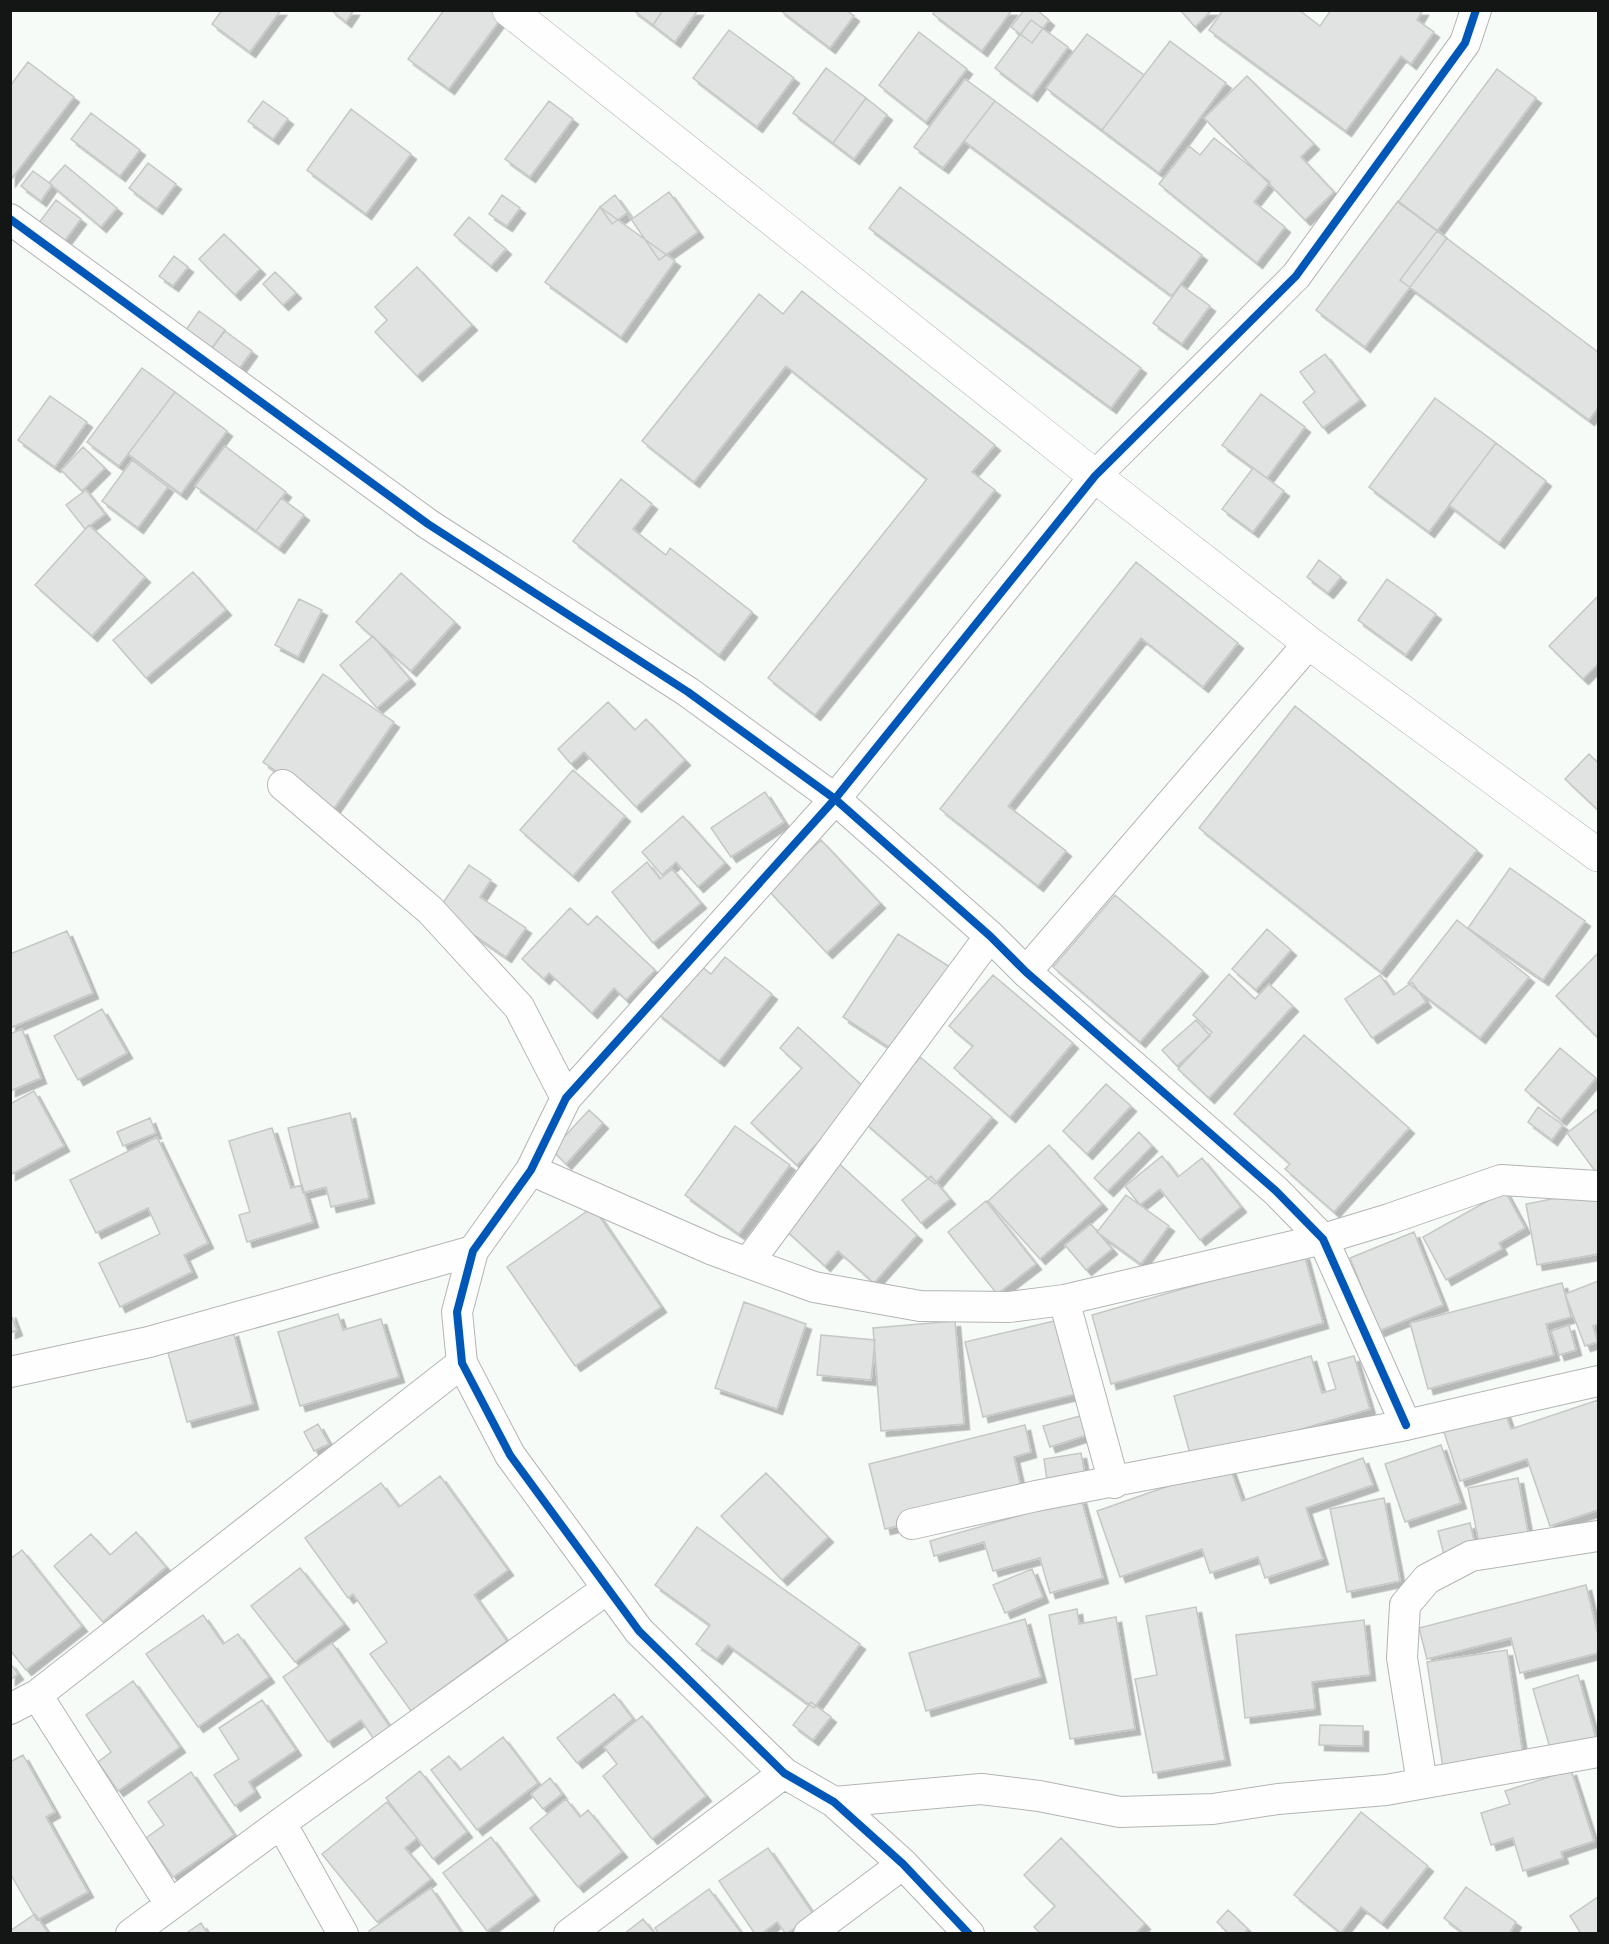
<svg xmlns="http://www.w3.org/2000/svg" width="1609" height="1944" font-family="'Crimson Pro',serif">
<style>
.building{fill:#e0e3e1;stroke:#c5c8c5;stroke-width:1.5;filter:url(#shadow)}
.lines{fill:none;stroke-linecap:round;stroke-linejoin:round}
.minor-casing{stroke:#b2b5b3;stroke-width:32}
.secondary-casing{stroke:#b2b5b3;stroke-width:34}
.minor{stroke:#fefefe;stroke-width:30}
.secondary{stroke:#fefefe;stroke-width:33}
.cycleway-casing{stroke:#f6fcf7;stroke-width:11}
.cycleway{stroke:#0057b8;stroke-width:8}
</style>
<defs>
<filter id="shadow"><feDropShadow dx="5.5" dy="5.5" stdDeviation="0" flood-color="#0004"/></filter>
</defs>
<rect width="100%" height="100%" fill="#f7fbf8"/>
<path class="building" d="M 222,10 L 281,10 L 250,52 L 212,24 Z
M 331,10 L 354,10 L 346,22 Z
M 444,10 L 496,10 L 503,16 L 449,89 L 408,59 Z
M 633,10 L 663,10 L 653,25 Z
M 663,10 L 698,10 L 675,42 L 653,25 Z
M 780,10 L 846,10 L 854,16 L 830,48 Z
M 935,10 L 1012,10 L 982,51 L 933,14 Z
M 1024,10 L 1037,10 L 1049,20 L 1032,43 L 1011,27 Z
M 1180,10 L 1212,10 L 1195,27 Z
M 1223,10 L 1299,10 L 1320,26 L 1331,10 L 1423,10 L 1417,20 L 1434,32 L 1411,64 L 1401,56 L 1346,131 L 1209,30 Z
M 1031,20 L 1068,47 L 1032,96 L 995,68 Z
M 729,30 L 794,78 L 757,127 L 693,78 Z
M 919,32 L 967,69 L 926,122 L 879,85 Z
M 1087,34 L 1144,75 L 1102,130 L 1046,88 Z
M 1170,41 L 1226,83 L 1159,173 L 1102,130 Z
M 28,62 L 74,97 L 10,181 L 10,86 Z
M 826,68 L 866,98 L 833,143 L 793,113 Z
M 1497,69 L 1536,98 L 1437,231 L 1398,202 Z
M 1247,76 L 1314,144 L 1301,157 L 1334,192 L 1305,220 L 1204,118 Z
M 965,79 L 995,101 L 943,168 L 914,147 Z
M 866,98 L 887,115 L 854,159 L 833,143 Z
M 263,101 L 288,119 L 273,139 L 248,121 Z
M 549,101 L 573,119 L 530,177 L 505,159 Z
M 995,101 L 1202,255 L 1172,296 L 964,141 Z
M 351,109 L 411,154 L 366,214 L 307,170 Z
M 91,113 L 140,150 L 120,176 L 71,139 Z
M 1214,138 L 1270,182 L 1254,202 L 1285,227 L 1257,263 L 1159,184 L 1189,146 L 1200,155 Z
M 148,163 L 176,184 L 157,209 L 129,188 Z
M 65,165 L 117,208 L 101,227 L 49,183 Z
M 33,171 L 52,185 L 41,201 L 21,186 Z
M 900,187 L 1141,368 L 1111,408 L 869,228 Z
M 669,192 L 698,232 L 659,260 L 627,213 L 612,224 L 600,207 L 615,195 L 632,219 Z
M 502,195 L 520,208 L 507,226 L 489,214 Z
M 56,200 L 81,219 L 63,243 L 38,224 Z
M 1398,201 L 1447,238 L 1365,347 L 1316,310 Z
M 600,207 L 675,261 L 621,337 L 545,282 Z
M 469,217 L 506,249 L 491,266 L 454,235 Z
M 1437,231 L 1598,352 L 1598,408 L 1589,420 L 1400,280 Z
M 224,234 L 260,269 L 235,295 L 199,259 Z
M 174,256 L 188,267 L 173,286 L 159,276 Z
M 417,267 L 472,325 L 417,376 L 375,332 L 387,320 L 375,307 Z
M 275,272 L 296,293 L 283,305 L 263,284 Z
M 1181,285 L 1210,306 L 1182,344 L 1153,323 Z
M 802,291 L 995,445 L 972,472 L 995,490 L 815,715 L 768,678 L 927,479 L 786,366 L 694,482 L 642,441 L 759,294 L 783,314 Z
M 199,311 L 225,330 L 206,356 L 181,337 Z
M 225,331 L 252,351 L 234,376 L 206,356 Z
M 1325,354 L 1360,400 L 1323,428 L 1303,402 L 1315,392 L 1300,372 Z
M 142,368 L 175,392 L 119,466 L 87,442 Z
M 175,392 L 227,431 L 181,494 L 128,454 Z
M 1261,394 L 1305,427 L 1267,478 L 1222,445 Z
M 50,396 L 87,422 L 55,467 L 18,440 Z
M 1435,398 L 1496,443 L 1429,532 L 1369,487 Z
M 1496,443 L 1546,481 L 1499,543 L 1449,505 Z
M 225,446 L 286,492 L 256,531 L 195,486 Z
M 83,447 L 105,468 L 82,491 L 61,470 Z
M 132,460 L 168,487 L 138,528 L 102,501 Z
M 1253,468 L 1284,491 L 1253,532 L 1222,509 Z
M 621,479 L 652,504 L 633,529 L 666,555 L 670,548 L 752,612 L 719,655 L 573,541 Z
M 86,490 L 105,514 L 85,529 L 66,505 Z
M 281,498 L 304,515 L 279,548 L 256,531 Z
M 89,525 L 145,577 L 92,636 L 35,585 Z
M 1319,560 L 1341,577 L 1328,593 L 1307,577 Z
M 1136,562 L 1238,643 L 1203,687 L 1141,638 L 1008,806 L 1066,851 L 1038,886 L 940,809 Z
M 193,572 L 226,610 L 146,678 L 113,640 Z
M 401,573 L 455,622 L 411,671 L 356,622 Z
M 1387,579 L 1436,614 L 1406,655 L 1358,620 Z
M 1598,596 L 1598,664 L 1583,679 L 1549,646 Z
M 299,599 L 322,610 L 298,657 L 275,645 Z
M 373,636 L 410,679 L 377,708 L 340,665 Z
M 323,674 L 394,722 L 333,810 L 263,762 Z
M 608,702 L 635,730 L 646,719 L 685,760 L 636,807 L 584,752 L 571,764 L 558,749 Z
M 1295,706 L 1477,850 L 1381,972 L 1199,828 Z
M 1589,754 L 1598,763 L 1598,810 L 1565,779 Z
M 573,770 L 625,816 L 573,876 L 520,830 Z
M 765,792 L 784,822 L 731,857 L 711,828 Z
M 683,816 L 725,863 L 698,887 L 676,862 L 662,875 L 642,852 Z
M 821,840 L 880,903 L 827,953 L 768,890 Z
M 647,862 L 660,879 L 672,869 L 701,903 L 653,943 L 612,892 Z
M 469,865 L 491,880 L 480,897 L 526,928 L 506,957 L 438,910 Z
M 1510,868 L 1585,921 L 1543,980 L 1468,928 Z
M 1115,895 L 1203,971 L 1140,1042 L 1053,967 Z
M 570,908 L 588,925 L 597,916 L 655,970 L 626,1000 L 614,988 L 592,1013 L 549,973 L 544,979 L 522,959 Z
M 1457,920 L 1529,977 L 1480,1038 L 1408,983 Z
M 1267,929 L 1291,950 L 1256,990 L 1232,969 Z
M 67,931 L 93,993 L 10,1028 L 10,954 Z
M 898,934 L 950,967 L 895,1051 L 843,1017 Z
M 1598,953 L 1598,1038 L 1556,996 Z
M 725,957 L 772,994 L 719,1061 L 657,1013 L 697,963 L 711,974 Z
M 1229,974 L 1255,999 L 1269,984 L 1293,1006 L 1209,1098 L 1178,1069 L 1212,1032 L 1193,1015 Z
M 993,975 L 1073,1043 L 1010,1117 L 954,1068 L 973,1046 L 949,1026 Z
M 1380,975 L 1394,995 L 1412,982 L 1426,1002 L 1372,1038 L 1345,999 Z
M 102,1009 L 127,1053 L 78,1080 L 54,1036 Z
M 1196,1020 L 1210,1036 L 1177,1066 L 1162,1050 Z
M 798,1027 L 867,1090 L 797,1165 L 751,1123 L 802,1068 L 780,1048 Z
M 22,1029 L 41,1078 L 10,1091 L 10,1034 Z
M 1304,1035 L 1409,1128 L 1334,1212 L 1285,1169 L 1290,1164 L 1234,1114 Z
M 1560,1048 L 1596,1078 L 1561,1120 L 1525,1090 Z
M 920,1057 L 992,1117 L 935,1184 L 864,1122 Z
M 1106,1084 L 1131,1106 L 1087,1154 L 1063,1131 Z
M 34,1091 L 64,1146 L 10,1175 L 10,1104 Z
M 1538,1107 L 1563,1125 L 1552,1140 L 1528,1122 Z
M 1598,1109 L 1598,1175 L 1567,1133 Z
M 589,1110 L 603,1123 L 566,1164 L 552,1150 Z
M 350,1113 L 369,1198 L 331,1207 L 326,1187 L 303,1193 L 288,1128 Z
M 150,1118 L 156,1133 L 123,1146 L 117,1132 Z
M 735,1126 L 790,1165 L 739,1234 L 685,1195 Z
M 272,1128 L 291,1188 L 302,1185 L 313,1222 L 247,1242 L 239,1215 L 250,1212 L 229,1141 Z
M 1139,1132 L 1152,1146 L 1108,1191 L 1094,1178 Z
M 157,1137 L 208,1243 L 184,1255 L 192,1272 L 120,1307 L 99,1263 L 160,1234 L 148,1208 L 96,1233 L 70,1180 Z
M 1049,1145 L 1102,1204 L 1040,1259 L 988,1201 Z
M 1162,1156 L 1178,1177 L 1202,1158 L 1241,1207 L 1200,1240 L 1160,1189 L 1140,1205 L 1125,1186 Z
M 835,1160 L 917,1235 L 874,1283 L 838,1251 L 825,1266 L 778,1223 Z
M 931,1176 L 950,1199 L 921,1223 L 902,1200 Z
M 1598,1190 L 1598,1254 L 1537,1265 L 1526,1204 Z
M 1505,1191 L 1525,1228 L 1499,1243 L 1502,1249 L 1446,1280 L 1423,1237 Z
M 1126,1195 L 1169,1226 L 1141,1264 L 1097,1232 Z
M 986,1201 L 1036,1264 L 997,1294 L 948,1232 Z
M 593,1207 L 661,1307 L 575,1366 L 507,1267 Z
M 1091,1224 L 1112,1249 L 1086,1270 L 1065,1245 Z
M 1414,1232 L 1443,1305 L 1379,1331 L 1350,1258 Z
M 1304,1254 L 1323,1323 L 1111,1384 L 1092,1315 Z
M 1598,1281 L 1598,1324 L 1593,1326 L 1598,1342 L 1585,1346 L 1565,1294 Z
M 1562,1283 L 1571,1317 L 1546,1324 L 1554,1355 L 1428,1389 L 1410,1323 Z
M 744,1302 L 806,1324 L 777,1409 L 715,1388 Z
M 10,1312 L 17,1330 L 10,1333 Z
M 338,1314 L 343,1330 L 381,1319 L 399,1377 L 300,1406 L 278,1332 Z
M 1067,1318 L 1084,1392 L 983,1417 L 965,1342 Z
M 955,1321 L 964,1424 L 881,1431 L 873,1328 Z
M 1569,1325 L 1576,1350 L 1559,1355 L 1551,1331 Z
M 233,1331 L 253,1404 L 187,1422 L 167,1349 Z
M 821,1335 L 875,1340 L 871,1380 L 817,1375 Z
M 1311,1356 L 1322,1393 L 1336,1389 L 1328,1363 L 1354,1356 L 1370,1409 L 1192,1461 L 1174,1396 Z
M 1598,1400 L 1598,1510 L 1550,1526 L 1527,1459 L 1460,1481 L 1444,1432 L 1505,1412 L 1511,1429 Z
M 1084,1415 L 1090,1434 L 1050,1447 L 1043,1426 Z
M 318,1424 L 329,1444 L 314,1451 L 304,1432 Z
M 1025,1425 L 1031,1452 L 1014,1457 L 1023,1496 L 885,1529 L 869,1464 Z
M 1441,1445 L 1461,1503 L 1405,1522 L 1385,1464 Z
M 1081,1453 L 1086,1480 L 1048,1487 L 1044,1459 Z
M 1363,1458 L 1373,1485 L 1306,1508 L 1323,1559 L 1265,1578 L 1258,1557 L 1210,1573 L 1202,1549 L 1120,1577 L 1097,1511 L 1229,1465 L 1242,1501 Z
M 766,1473 L 828,1537 L 782,1580 L 721,1516 Z
M 440,1476 L 508,1570 L 474,1595 L 507,1641 L 411,1711 L 370,1654 L 387,1642 L 353,1594 L 348,1598 L 305,1538 L 381,1483 L 399,1507 Z
M 1518,1478 L 1529,1538 L 1480,1548 L 1468,1488 Z
M 1081,1498 L 1103,1578 L 1050,1593 L 1040,1558 L 993,1571 L 984,1542 L 934,1556 L 930,1541 Z
M 1384,1498 L 1400,1581 L 1347,1592 L 1330,1509 Z
M 1470,1523 L 1477,1553 L 1445,1559 L 1438,1531 Z
M 697,1527 L 860,1644 L 814,1708 L 728,1645 L 717,1659 L 696,1644 L 710,1625 L 655,1585 Z
M 136,1532 L 166,1567 L 103,1622 L 54,1566 L 91,1534 L 110,1555 Z
M 22,1550 L 82,1626 L 26,1670 L 10,1650 L 10,1559 Z
M 300,1568 L 344,1624 L 295,1662 L 251,1606 Z
M 1032,1569 L 1043,1597 L 1005,1613 L 993,1585 Z
M 1586,1585 L 1598,1635 L 1598,1653 L 1520,1673 L 1511,1638 L 1427,1659 L 1419,1628 Z
M 1196,1607 L 1225,1760 L 1153,1773 L 1135,1679 L 1157,1675 L 1146,1616 Z
M 1077,1609 L 1079,1624 L 1116,1617 L 1135,1729 L 1070,1739 L 1049,1615 Z
M 203,1615 L 223,1644 L 238,1634 L 269,1677 L 198,1727 L 146,1654 Z
M 1025,1619 L 1041,1677 L 926,1711 L 909,1653 Z
M 1364,1620 L 1370,1675 L 1312,1682 L 1315,1709 L 1245,1718 L 1236,1635 Z
M 332,1643 L 394,1733 L 377,1744 L 361,1720 L 328,1742 L 283,1677 Z
M 1507,1650 L 1523,1755 L 1443,1768 L 1427,1662 Z
M 10,1663 L 18,1674 L 10,1680 Z
M 1578,1675 L 1597,1742 L 1552,1755 L 1533,1689 Z
M 133,1681 L 180,1747 L 118,1791 L 98,1762 L 111,1752 L 86,1715 Z
M 614,1694 L 633,1719 L 577,1763 L 557,1738 Z
M 262,1700 L 296,1750 L 249,1782 L 255,1792 L 235,1806 L 214,1775 L 239,1759 L 219,1728 Z
M 811,1702 L 831,1717 L 813,1740 L 793,1725 Z
M 642,1716 L 706,1796 L 652,1839 L 603,1776 L 617,1764 L 604,1747 Z
M 1320,1725 L 1363,1726 L 1363,1746 L 1319,1745 Z
M 503,1737 L 538,1783 L 477,1830 L 431,1770 L 449,1756 L 460,1770 Z
M 23,1755 L 55,1812 L 46,1817 L 88,1892 L 37,1920 L 10,1873 L 10,1762 Z
M 1571,1770 L 1594,1841 L 1561,1852 L 1563,1858 L 1523,1871 L 1513,1838 L 1491,1845 L 1481,1813 L 1510,1804 L 1505,1791 Z
M 420,1771 L 467,1832 L 433,1859 L 386,1798 Z
M 191,1772 L 234,1835 L 173,1877 L 146,1838 L 164,1825 L 148,1802 Z
M 550,1778 L 562,1794 L 543,1809 L 531,1794 Z
M 566,1799 L 580,1817 L 588,1810 L 622,1852 L 578,1887 L 530,1828 Z
M 387,1802 L 417,1838 L 405,1848 L 431,1879 L 377,1922 L 322,1854 Z
M 1361,1812 L 1428,1866 L 1382,1923 L 1361,1907 L 1341,1933 L 1294,1895 Z
M 491,1837 L 534,1895 L 487,1931 L 443,1873 Z
M 1061,1838 L 1145,1924 L 1135,1934 L 1041,1934 L 1034,1927 L 1055,1906 L 1024,1875 Z
M 768,1848 L 814,1915 L 786,1934 L 777,1922 L 761,1934 L 755,1934 L 719,1881 Z
M 1466,1887 L 1516,1922 L 1509,1934 L 1465,1934 L 1444,1918 Z
M 431,1888 L 462,1934 L 371,1934 L 369,1931 Z
M 709,1889 L 742,1934 L 659,1934 L 655,1928 Z
M 1598,1897 L 1598,1934 L 1581,1934 L 1570,1916 Z
M 1228,1910 L 1248,1929 L 1244,1934 L 1229,1934 L 1217,1922 Z
M 35,1914 L 49,1934 L 12,1934 L 10,1931 Z
M 643,1919 L 655,1934 L 624,1934 Z
M 201,1923 L 208,1934 L 185,1934 Z"/>
<g class="lines">
<g class="minor-casing">
<path id="minor" d="M 10,219 L 428,524 L 688,692 L 835,799 L 990,936 L 1026,972 L 1276,1191 L 1323,1239 L 1406,1425
M 283,785 L 430,910 L 519,1007 L 566,1098
M 1026,972 L 1309,643
M 531,1170 L 713,1250 L 814,1287 L 920,1306 L 1009,1307 L 1064,1300 L 1323,1239 L 1389,1219 L 1501,1180 L 1598,1186
M 748,1263 L 990,936
M 1064,1300 L 1114,1483
M 10,1372 L 149,1342 L 473,1251
M 912,1524 L 1036,1496 L 1406,1425 L 1598,1381
M 37,1695 L 170,1904
M 10,1709 L 37,1695 L 462,1363
M 1422,1783 L 1402,1658 L 1405,1605 L 1427,1579 L 1471,1556 L 1598,1536
M 834,1802 L 981,1789 L 1039,1796 L 1120,1812 L 1213,1809 L 1278,1799 L 1386,1790 L 1598,1752
M 281,1823 L 343,1934
M 131,1934 L 281,1823 L 607,1589
M 569,1934 L 784,1773
M 809,1934 L 903,1864
M 969,1934 L 903,1864 L 834,1802 L 784,1773 L 639,1631 L 510,1455 L 462,1363 L 457,1312 L 473,1251 L 531,1170 L 566,1098 L 835,799 L 1095,476 L 1296,276 L 1465,43 L 1476,10"/>
</g>
<g class="secondary-casing">
<path id="secondary" d="M 509,10 L 1095,476 L 1309,643 L 1598,855"/>
</g>
<use href="#minor" class="minor"/>
<use href="#secondary" class="secondary"/>
<g class="cycleway-casing">
<path id="cycleway" d="M 10,219 L 428,524 L 688,692 L 835,799 L 990,936 L 1026,972 L 1276,1191 L 1323,1239 L 1406,1425
M 969,1934 L 903,1864 L 834,1802 L 784,1773 L 639,1631 L 510,1455 L 462,1363 L 457,1312 L 473,1251 L 531,1170 L 566,1098 L 835,799 L 1095,476 L 1296,276 L 1465,43 L 1476,10"/>
</g>
<use href="#cycleway" class="cycleway"/>
</g>
<rect width="1609" height="1944" fill="none" stroke="#141615" stroke-width="24"/>
</svg>
